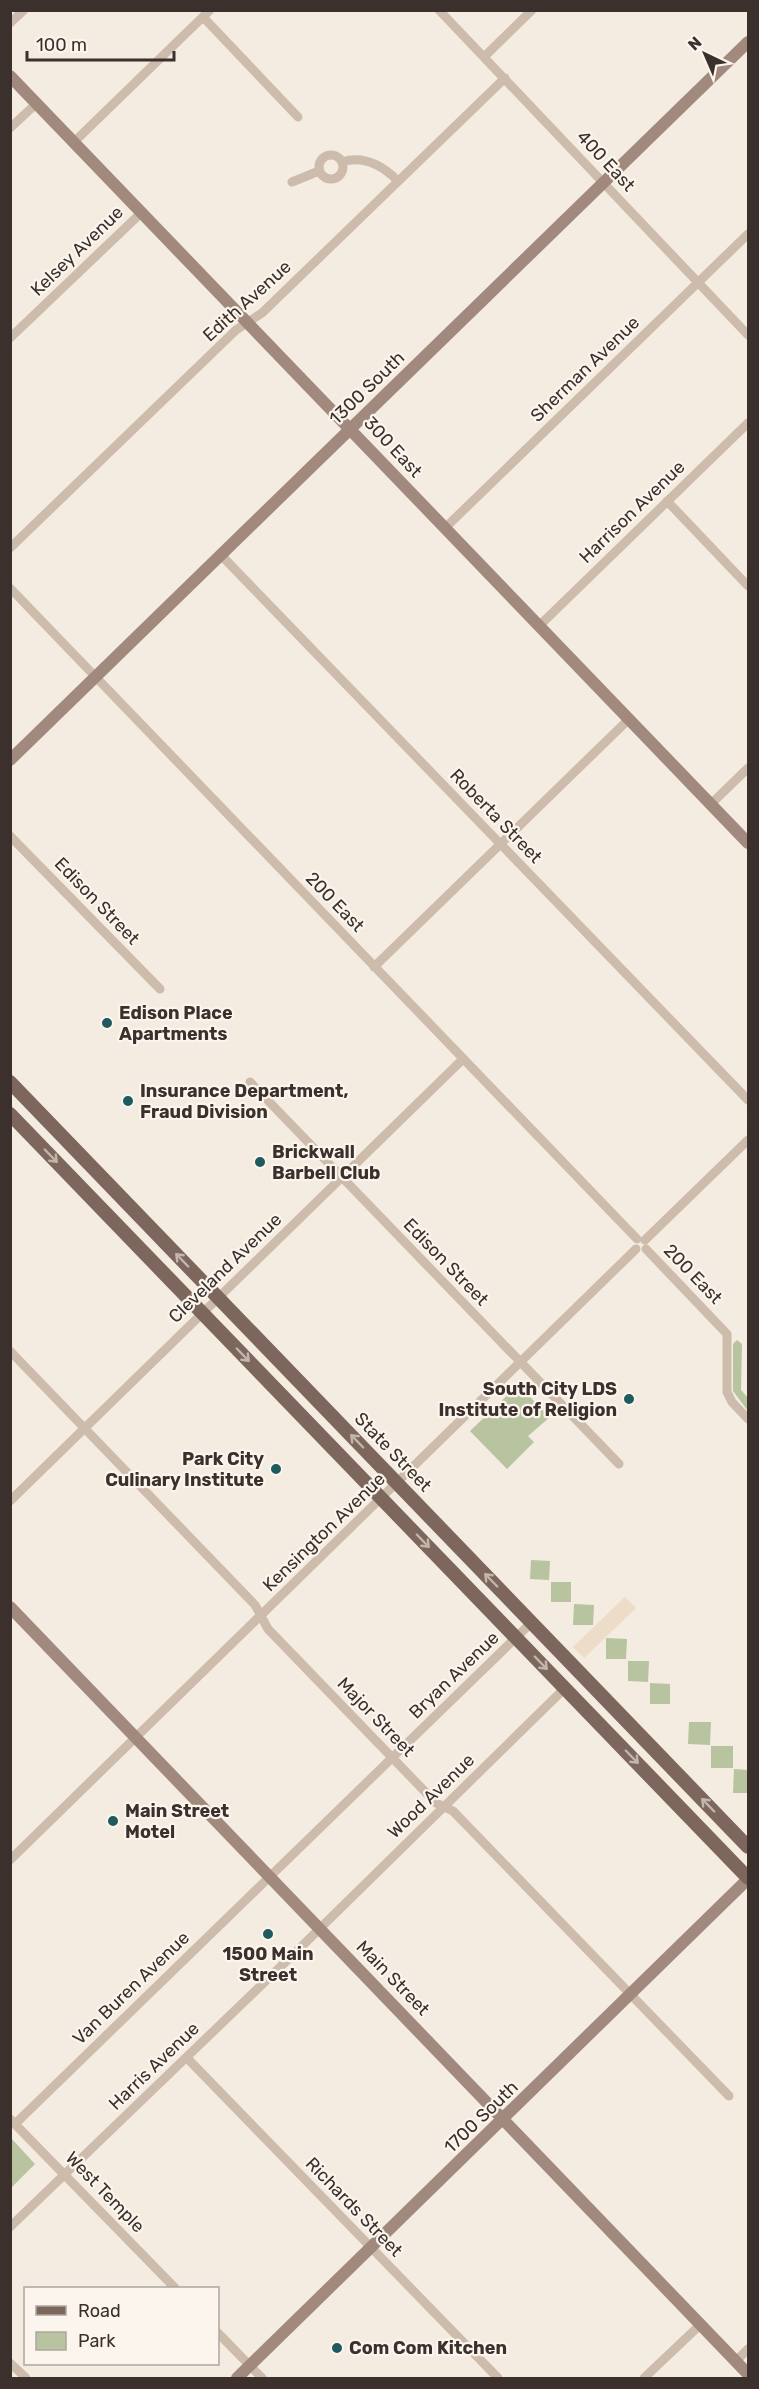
<svg xmlns="http://www.w3.org/2000/svg" width="759" height="2389" font-family="Rubik,sans-serif">
<style>
.green{fill:#b8c4a0}
.plaza{fill:#ecdcc8}
.lines{fill:none;stroke-linecap:round;stroke-linejoin:round}
.street{stroke:#cdbbac;stroke-width:9}
.secondary{stroke:#a18a7d;stroke-width:12}
.primary{stroke:#7d675c;stroke-width:14}
.oneway{stroke:#c2b5ac}
.poi-dot{fill:#1f5a5e;stroke:#fbf5ee;stroke-width:2}
.labels{text-anchor:middle;dominant-baseline:central;stroke-width:4.5;stroke-linejoin:round;paint-order:stroke}
.street-label{font-size:18px;fill:#3b302b;stroke:#fbf5ee}
.poi-label{font-size:18px;font-weight:bold;fill:#3b302b;stroke:#fbf5ee;text-anchor:start}
</style>
<rect width="100%" height="100%" fill="#f4ebe1"/>
<path class="green" d="M 737,1340 L 742,1344 L 741,1390 L 748,1398 L 748,1411 L 733,1391 L 733,1344 Z
M 518,1385 L 550,1417 L 528,1436 L 534,1442 L 507,1469 L 470,1431 Z
M 531,1560 L 550,1561 L 549,1580 L 530,1579 Z
M 551,1582 L 571,1582 L 571,1602 L 551,1602 Z
M 574,1604 L 594,1605 L 593,1625 L 573,1625 Z
M 606,1638 L 627,1639 L 626,1659 L 606,1659 Z
M 628,1661 L 649,1661 L 648,1682 L 628,1681 Z
M 650,1683 L 670,1684 L 670,1704 L 650,1704 Z
M 689,1722 L 711,1722 L 710,1745 L 688,1744 Z
M 711,1746 L 733,1746 L 733,1768 L 711,1768 Z
M 734,1769 L 748,1770 L 748,1793 L 733,1793 Z
M 11,2138 L 35,2164 L 11,2188 Z"/>
<path class="plaza" d="M 625,1597 L 636,1608 L 584,1658 L 573,1647 Z"/>
<g class="lines">
<path class="street" d="M 439,10 L 748,335
M 203,17 L 298,117
M 10,23 L 24,10
M 484,57 L 532,10
M 10,128 L 37,103
M 74,142 L 210,10
M319 167a12 12 0 1 1 24 0a12 12 0 1 1-24 0Z
M 342,162 C 364,155 383,166 398,181
M 292,182 L 319,171
M 10,338 L 142,212
M 667,501 L 748,586
M 445,528 L 748,234
M 10,548 L 236,330 L 262,313 L 505,78
M 220,554 L 748,1100
M 10,588 L 637,1239
M 539,626 L 748,423
M 711,804 L 748,768
M 10,836 L 160,989
M 374,967 L 629,719
M 250,1082 L 619,1464
M 645,1240 L 748,1140
M 646,1249 L 727,1334 L 727,1392 L 732,1402 L 748,1419
M 10,1351 L 255,1605 L 268,1629 L 436,1803 L 453,1811 L 729,2096
M 10,1501 L 463,1059
M 10,1860 L 636,1249
M 187,2058 L 498,2378
M 10,2119 L 175,2288
M 15,2124 L 532,1622
M 10,2227 L 302,1946 L 565,1688
M 218,2333 L 262,2378
M 736,2361 L 748,2349
M 10,2363 L 26,2378
M 644,2378 L 701,2324"/>
<path class="secondary" d="M 10,76 L 748,843
M 10,760 L 748,42
M 10,1607 L 748,2374
M 237,2378 L 748,1879"/>
<path class="primary" d="M 10,1082 L 748,1847
M 10,1114 L 748,1878"/>
</g>
<defs><path id="oneway-shaft" d="M-6 0H5M1.5-3L5.5 0L1.5 3" fill="none" stroke-width="1.6" stroke-linecap="round" stroke-linejoin="round" transform="scale(1.5)"/></defs>
<g class="oneway">
<use href="#oneway-shaft" transform="translate(51 1156) rotate(46)"/>
<use href="#oneway-shaft" transform="translate(182 1260) rotate(-134)"/>
<use href="#oneway-shaft" transform="translate(243 1355) rotate(46)"/>
<use href="#oneway-shaft" transform="translate(357 1441) rotate(-134)"/>
<use href="#oneway-shaft" transform="translate(423 1541) rotate(46)"/>
<use href="#oneway-shaft" transform="translate(491 1580) rotate(-134)"/>
<use href="#oneway-shaft" transform="translate(541 1663) rotate(46)"/>
<use href="#oneway-shaft" transform="translate(632 1757) rotate(46)"/>
<use href="#oneway-shaft" transform="translate(708 1805) rotate(-134)"/>
</g>
<g class="poi-dot">
<circle cx="107" cy="1023" r="6"/>
<circle cx="128" cy="1101" r="6"/>
<circle cx="260" cy="1162" r="6"/>
<circle cx="629" cy="1399" r="6"/>
<circle cx="276" cy="1469" r="6"/>
<circle cx="113" cy="1821" r="6"/>
<circle cx="268" cy="1934" r="6"/>
<circle cx="337" cy="2348" r="6"/>
</g>
<g class="labels">
<g class="street-label">
<text transform="translate(606 161) rotate(47)">400 East</text>
<text transform="translate(77 251) rotate(-44)">Kelsey Avenue</text>
<text transform="translate(247 301) rotate(-42)">Edith Avenue</text>
<text transform="translate(585 369) rotate(-44)">Sherman Avenue</text>
<text transform="translate(367 388) rotate(-44)">1300 South</text>
<text transform="translate(393 447) rotate(47)">300 East</text>
<text transform="translate(632 512) rotate(-44)">Harrison Avenue</text>
<text transform="translate(496 816) rotate(46)">Roberta Street</text>
<text transform="translate(97 901) rotate(46)">Edison Street</text>
<text transform="translate(335 902) rotate(46)">200 East</text>
<text transform="translate(446 1262) rotate(46)">Edison Street</text>
<text transform="translate(225 1268) rotate(-44)">Cleveland Avenue</text>
<text transform="translate(693 1274) rotate(46)">200 East</text>
<text transform="translate(393 1452) rotate(46)">State Street</text>
<text transform="translate(324 1532) rotate(-44)">Kensington Avenue</text>
<text transform="translate(454 1675) rotate(-44)">Bryan Avenue</text>
<text transform="translate(376 1717) rotate(46)">Major Street</text>
<text transform="translate(431 1796) rotate(-44)">Wood Avenue</text>
<text transform="translate(393 1978) rotate(46)">Main Street</text>
<text transform="translate(131 1988) rotate(-44)">Van Buren Avenue</text>
<text transform="translate(154 2066) rotate(-44)">Harris Avenue</text>
<text transform="translate(481 2117) rotate(-44)">1700 South</text>
<text transform="translate(105 2192) rotate(46)">West Temple</text>
<text transform="translate(354 2207) rotate(46)">Richards Street</text>
</g>
<g class="poi-label">
<text x="119" y="1013">Edison Place<tspan x="119" dy="21">Apartments</tspan></text>
<text x="140" y="1091">Insurance Department,<tspan x="140" dy="21">Fraud Division</tspan></text>
<text x="272" y="1152">Brickwall<tspan x="272" dy="21">Barbell Club</tspan></text>
<text x="617" y="1389" text-anchor="end">South City LDS<tspan x="617" dy="21">Institute of Religion</tspan></text>
<text x="264" y="1459" text-anchor="end">Park City<tspan x="264" dy="21">Culinary Institute</tspan></text>
<text x="125" y="1811">Main Street<tspan x="125" dy="21">Motel</tspan></text>
<text x="268" y="1954" text-anchor="middle">1500 Main<tspan x="268" dy="21">Street</tspan></text>
<text x="349" y="2348">Com Com Kitchen</text>
</g>
</g>
<rect width="759" height="2389" fill="none" stroke="#3b302b" stroke-width="24"/>
<rect x="24" y="2287" width="195" height="78" fill="#fbf5ee" stroke="#aea6a0" stroke-width="1.5"/>
<rect x="36" y="2306" width="30" height="9" fill="#7d675c" stroke="#aea6a0" stroke-width="1.5"/>
<text x="78" y="2317" font-size="18" fill="#3b302b">Road</text>
<rect x="36" y="2332" width="30" height="18" fill="#b8c4a0" stroke="#aea6a0" stroke-width="1.5"/>
<text x="78" y="2347" font-size="18" fill="#3b302b">Park</text>
<g transform="translate(705 54) rotate(316)" stroke="#fbf5ee" stroke-width="4.5" paint-order="stroke">
<path d="M0-4.5L10 22L0 15L-10 22Z" fill="#3b302b"/>
<text y="-9" font-size="16" font-weight="bold" text-anchor="middle" fill="#3b302b">N</text>
</g>
<path d="M27 51v9h147v-9" fill="none" stroke="#3b302b" stroke-width="3"/>
<text x="36" y="51" font-size="18" fill="#3b302b" stroke="#fbf5ee" stroke-width="4.5" paint-order="stroke">100 m</text>
</svg>
